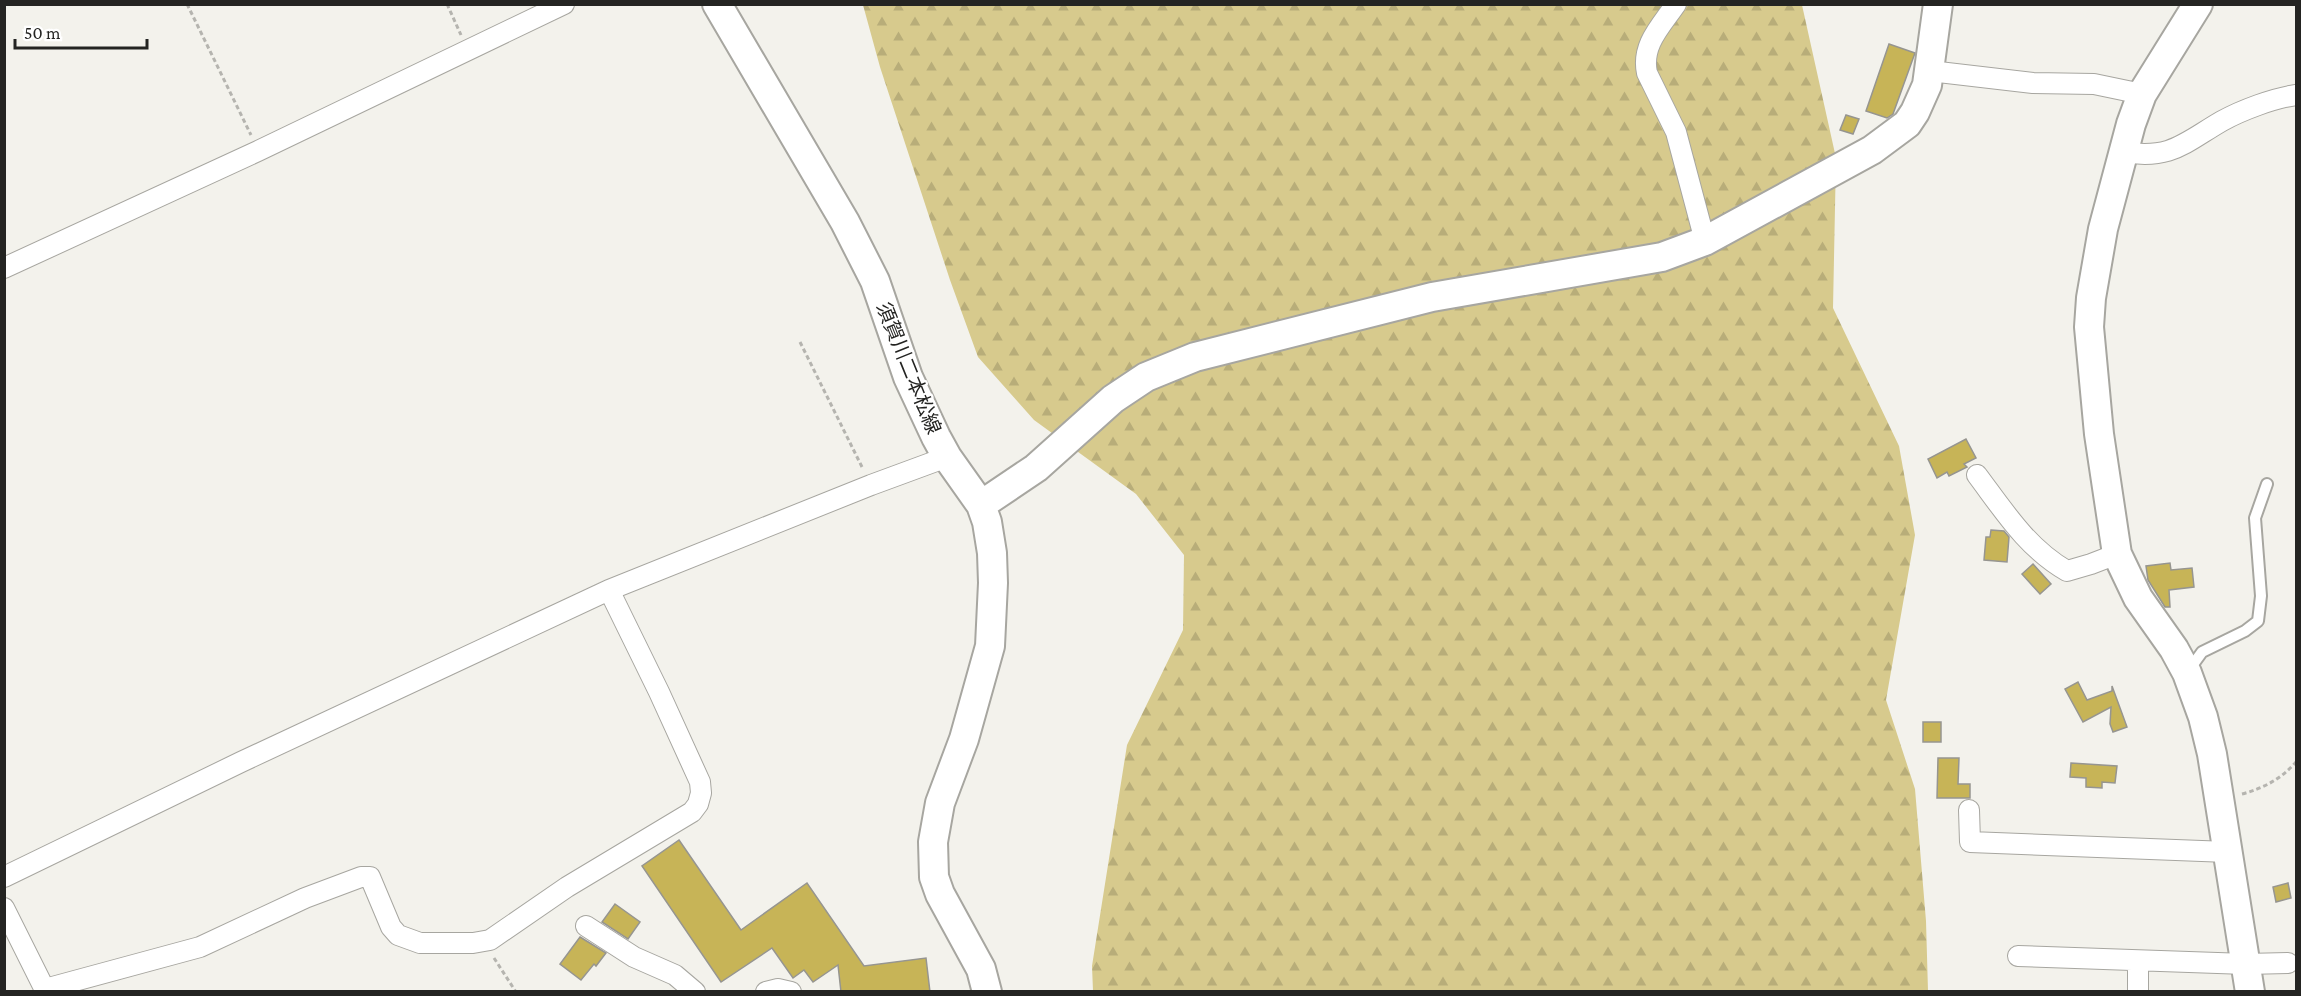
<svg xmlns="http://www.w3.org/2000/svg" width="2301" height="996" font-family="'Crimson Pro','Noto Sans JP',serif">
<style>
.forest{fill:url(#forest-firs)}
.building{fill:#c7b457;stroke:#969590;stroke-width:1.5}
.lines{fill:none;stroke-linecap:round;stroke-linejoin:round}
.lane-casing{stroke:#a7a6a0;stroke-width:14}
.street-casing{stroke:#a7a6a0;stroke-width:22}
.secondary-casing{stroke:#a7a6a0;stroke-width:32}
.path{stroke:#b5b4af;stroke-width:3;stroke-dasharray:4.5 3;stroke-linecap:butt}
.lane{stroke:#fff;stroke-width:10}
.street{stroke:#fff;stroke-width:20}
.secondary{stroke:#fff;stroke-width:28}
.labels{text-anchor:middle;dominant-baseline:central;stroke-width:4.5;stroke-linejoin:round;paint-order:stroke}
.street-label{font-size:20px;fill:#242422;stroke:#fff}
</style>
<defs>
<pattern id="forest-firs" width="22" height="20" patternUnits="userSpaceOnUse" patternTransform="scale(1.5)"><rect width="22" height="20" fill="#d7ca8d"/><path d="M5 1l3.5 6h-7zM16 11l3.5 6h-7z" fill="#b8ad79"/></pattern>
</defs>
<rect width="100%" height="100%" fill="#f3f2ec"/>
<path class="forest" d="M 863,5 L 1802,5 L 1836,158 L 1833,308 L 1899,446 L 1915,535 L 1886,700 L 1915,789 L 1926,921 L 1928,991 L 1093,991 L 1092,966 L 1127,745 L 1183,630 L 1184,555 L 1136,494 L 1034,420 L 978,357 L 950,280 L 880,67 Z"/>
<path class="building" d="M 1889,44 L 1915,53 L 1893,114 L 1887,118 L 1866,111 Z
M 1846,115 L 1859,119 L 1853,134 L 1840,130 Z
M 1966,439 L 1976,458 L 1964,464 L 1967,467 L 1949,476 L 1947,472 L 1937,478 L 1928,459 Z
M 1991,530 L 2004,531 L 2009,537 L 2007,562 L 1984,560 L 1986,537 L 1990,537 Z
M 2170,563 L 2171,570 L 2192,568 L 2194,587 L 2169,590 L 2170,607 L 2165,607 L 2148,580 L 2146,566 Z
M 2033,564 L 2051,584 L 2040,594 L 2022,574 Z
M 2078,682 L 2087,700 L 2112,691 L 2112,686 L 2127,727 L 2113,732 L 2110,724 L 2111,707 L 2083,722 L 2065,689 Z
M 1923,722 L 1941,722 L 1941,742 L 1923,742 Z
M 1938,758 L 1959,758 L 1958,784 L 1970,784 L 1970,798 L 1937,798 Z
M 2071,763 L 2117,766 L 2115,783 L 2102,782 L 2102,788 L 2086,787 L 2086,778 L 2070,777 Z
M 679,840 L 741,930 L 807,883 L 864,966 L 926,958 L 930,992 L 841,992 L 838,965 L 813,982 L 804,970 L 793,978 L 772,948 L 721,982 L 642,866 Z
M 2288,883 L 2291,898 L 2276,902 L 2273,887 Z
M 615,904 L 640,922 L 628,939 L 602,922 Z
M 580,937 L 606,953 L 596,966 L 594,964 L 581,980 L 560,964 Z"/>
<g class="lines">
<g class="lane-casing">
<path id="lane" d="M 2189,670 L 2202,652 L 2245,631 L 2258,621 L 2261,596 L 2255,518 L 2267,484"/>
</g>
<g class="street-casing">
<path id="street" d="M 1676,4 C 1661,26 1641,45 1647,73 L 1676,132 L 1705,241
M 1930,71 L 2033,83 L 2094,84 L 2142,94
M 2123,152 C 2171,160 2184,143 2222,121 C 2242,110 2274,98 2296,95
M 4,268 L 258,151 L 564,4
M 1977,475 C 2004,511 2027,548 2067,571 L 2091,564 L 2117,554
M 1969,810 L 1970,842 L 2228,852
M 4,877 L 241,762 L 609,590 L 871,485 L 947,457
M 4,908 L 46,992
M 586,926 L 634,957 L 675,975 L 695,992
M 2018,956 L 2246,964 L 2288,963
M 45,989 L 200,947 L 305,898 L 361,877 L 370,877 L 391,927 L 398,935 L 420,943 L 473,943 L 490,940 L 567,887 L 692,812 L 698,804 L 701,793 L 700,782 L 659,692 L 609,590
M 766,992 L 778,989 L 791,992
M 2138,992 L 2138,961"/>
</g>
<g class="secondary-casing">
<path id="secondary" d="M 717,4 L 845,222 L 875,281 L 908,377 L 936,437 L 947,457 L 981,505 L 987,522 L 992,553 L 993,583 L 990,646 L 964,739 L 940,803 L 933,842 L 934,877 L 940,894 L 981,969 L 987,992
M 2198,4 L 2142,94 L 2131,124 L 2103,229 L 2091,298 L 2089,327 L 2099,434 L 2117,554 L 2138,598 L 2174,649 L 2187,673 L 2203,717 L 2212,754 L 2250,992
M 981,505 L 1036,468 L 1113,399 L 1146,377 L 1195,357 L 1432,297 L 1662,257 L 1705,241 L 1872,150 L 1907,124 L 1915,112 L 1927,85 L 1938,4"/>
</g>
<path class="path" d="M 187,4 L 251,135
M 447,4 L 461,35
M 800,342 L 863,469
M 2242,794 C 2264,788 2281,779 2296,762
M 494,958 L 516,992"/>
<use href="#lane" class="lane"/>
<use href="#street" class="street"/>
<use href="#secondary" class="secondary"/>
</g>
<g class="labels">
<g class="street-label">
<text transform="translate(909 368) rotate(68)">須賀川二本松線</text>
</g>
</g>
<rect width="2301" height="996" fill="none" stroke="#242422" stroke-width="12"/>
<path d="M15 39v9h132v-9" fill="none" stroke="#242422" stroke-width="3"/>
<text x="24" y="39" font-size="18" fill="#242422" stroke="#ffffff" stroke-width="4.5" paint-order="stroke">50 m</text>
</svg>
